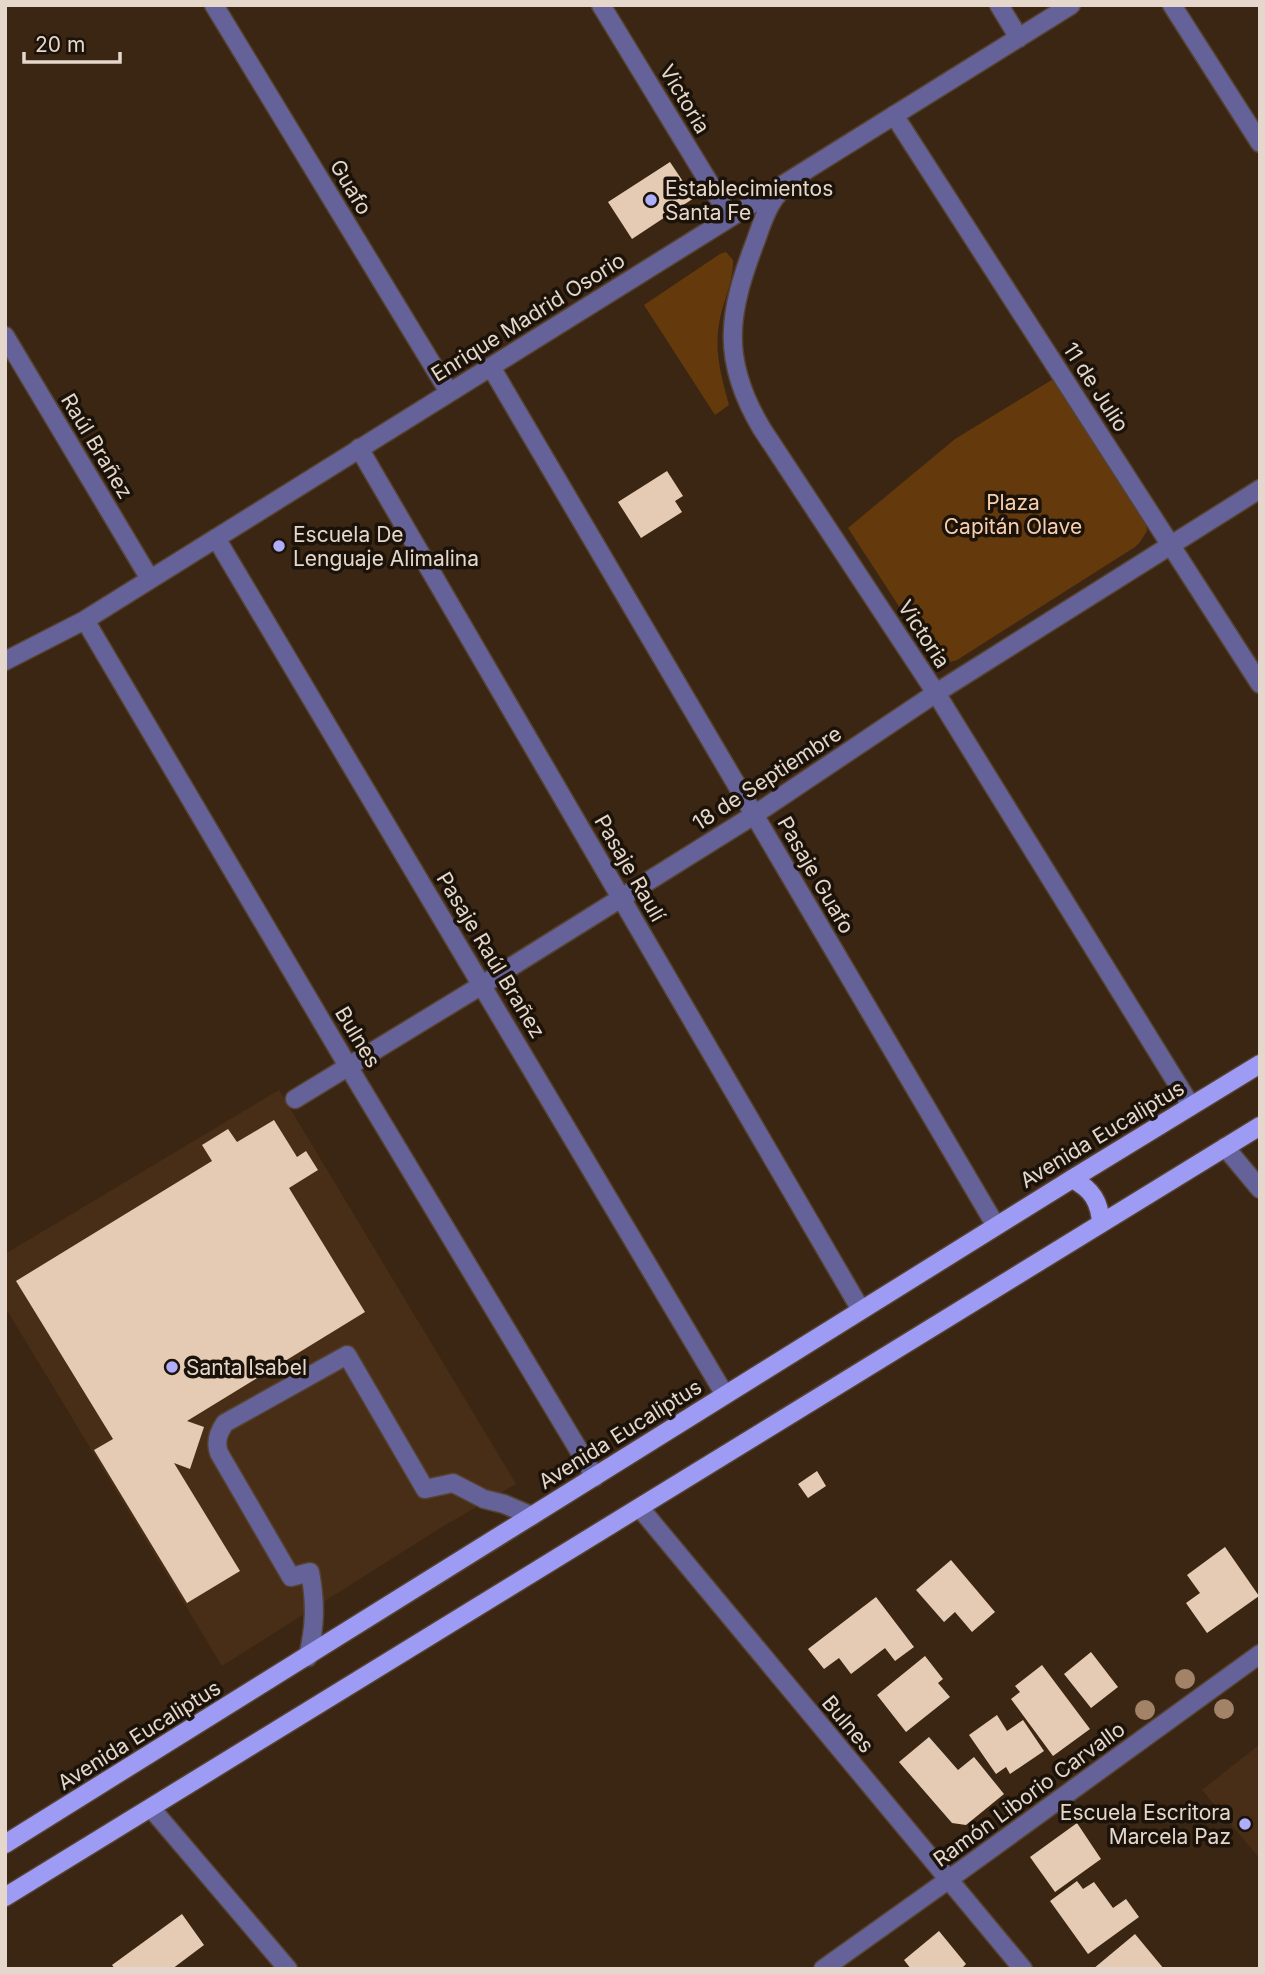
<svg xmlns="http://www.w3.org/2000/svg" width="1265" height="1974" font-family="Inter,sans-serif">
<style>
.built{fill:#482e16}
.green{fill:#643a0c}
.building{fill:#e6cbb4}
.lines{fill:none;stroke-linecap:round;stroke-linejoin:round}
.minor-casing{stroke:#564230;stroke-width:21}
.major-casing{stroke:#564230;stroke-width:21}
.minor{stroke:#646298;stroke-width:18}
.major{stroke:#9e9bf4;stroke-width:18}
.tree{fill:#a28368}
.poi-dot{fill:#afaefa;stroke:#1b1209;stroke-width:2.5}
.labels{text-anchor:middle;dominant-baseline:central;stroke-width:7;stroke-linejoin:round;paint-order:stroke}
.street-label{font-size:21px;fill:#e5d7cb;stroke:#1b1209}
.poi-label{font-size:21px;fill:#e5d7cb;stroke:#1b1209;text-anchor:start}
.park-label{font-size:21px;fill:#f7cfae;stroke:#1b1209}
</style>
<rect width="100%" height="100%" fill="#3b2613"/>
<path class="built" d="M 279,1090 L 516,1484 L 442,1527 L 222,1666 L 5,1307 L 5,1254 Z
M 1260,1744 L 1260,1859 L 1202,1790 Z"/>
<path class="green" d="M 726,252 L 733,260 C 734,282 722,303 719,324 C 714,352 722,379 729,405 L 715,415 L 644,305 L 720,254 Z
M 1055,378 L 1145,519 L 1147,531 L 1140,542 L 1135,547 L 957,660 C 947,664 938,661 930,654 L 848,528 L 955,439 Z"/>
<path class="building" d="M 670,162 L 694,198 L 632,239 L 608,202 Z
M 667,471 L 683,496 L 675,501 L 682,512 L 641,538 L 618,502 Z
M 274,1120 L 297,1157 L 306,1151 L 318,1170 L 289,1188 L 365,1312 L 187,1421 L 204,1427 L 190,1469 L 174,1463 L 240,1571 L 187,1603 L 94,1450 L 113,1439 L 16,1281 L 212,1161 L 202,1145 L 228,1129 L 237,1142 Z
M 817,1471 L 826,1486 L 808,1498 L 798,1484 Z
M 1225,1547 L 1259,1596 L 1207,1633 L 1186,1603 L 1200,1593 L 1187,1575 Z
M 951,1560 L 995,1612 L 972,1632 L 955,1612 L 944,1622 L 916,1590 Z
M 876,1597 L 914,1647 L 895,1661 L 885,1648 L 851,1674 L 839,1658 L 824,1669 L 808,1649 Z
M 1091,1652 L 1118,1687 L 1091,1708 L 1064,1674 Z
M 925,1656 L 943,1679 L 938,1683 L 950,1697 L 906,1732 L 877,1695 Z
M 1042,1665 L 1090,1729 L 1053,1756 L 1011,1699 L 1020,1692 L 1015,1686 Z
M 997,1715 L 1007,1731 L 1023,1720 L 1044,1751 L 1010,1774 L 1006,1767 L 996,1774 L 969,1735 Z
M 929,1737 L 958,1770 L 974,1757 L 1004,1794 L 966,1825 L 952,1823 L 899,1762 Z
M 1077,1823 L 1101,1859 L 1055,1892 L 1030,1857 Z
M 1077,1881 L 1083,1889 L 1094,1882 L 1113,1908 L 1126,1899 L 1139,1917 L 1088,1954 L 1050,1901 Z
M 182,1914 L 204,1945 L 172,1969 L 115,1969 L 112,1965 Z
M 939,1931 L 966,1964 L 961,1969 L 911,1969 L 904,1960 Z
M 1135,1934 L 1164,1969 L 1093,1969 Z"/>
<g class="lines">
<g class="minor-casing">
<path id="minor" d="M 214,5 L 449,392
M 601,5 L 730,217
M 999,5 L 1019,38
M 1172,5 L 1260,143
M 894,115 L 1260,684
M 784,188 C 769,200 762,223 756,240 C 728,313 720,359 762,429 L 936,693 L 1191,1106
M 5,336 L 150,579
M 491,367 L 996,1226
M 359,448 L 861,1310
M 216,538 L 725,1395
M 85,620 L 348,1066 L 595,1477
M 5,661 L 85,620 L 1071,5
M 295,1099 L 482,985 L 754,815 L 936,693 L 1260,489
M 1225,1147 L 1260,1189
M 640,1508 L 1023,1969
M 308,1657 C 315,1626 316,1604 310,1572 L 291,1577 L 219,1453 C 215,1442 218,1433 225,1423 L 347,1355 L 425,1489 L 453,1483 L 484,1499 L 504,1504 L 532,1516
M 151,1808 L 288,1969
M 823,1969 L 948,1880 L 1260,1654"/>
</g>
<g class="major-casing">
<path id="major" d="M 1072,1179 C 1092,1189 1100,1202 1101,1224
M 5,1844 L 1072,1179 L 1260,1064
M 5,1897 L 1260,1126"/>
</g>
<use href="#minor" class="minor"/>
<use href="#major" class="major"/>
</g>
<g class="tree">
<circle cx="1185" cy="1679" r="10"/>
<circle cx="1224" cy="1709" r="10"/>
<circle cx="1145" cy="1710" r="10"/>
</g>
<g class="poi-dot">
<circle cx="651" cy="200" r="7"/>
<circle cx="279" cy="546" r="7"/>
<circle cx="172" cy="1367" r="7"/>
<circle cx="1245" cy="1824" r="7"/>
</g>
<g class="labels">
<g class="street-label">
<text transform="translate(685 99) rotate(59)">Victoria</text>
<text transform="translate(351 187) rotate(59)">Guafo</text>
<text transform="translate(528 317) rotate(-32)">Enrique Madrid Osorio</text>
<text transform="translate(1096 387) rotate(57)">11 de Julio</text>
<text transform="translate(97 446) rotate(59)">Raúl Brañez</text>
<text transform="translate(924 634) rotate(57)">Victoria</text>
<text transform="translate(767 778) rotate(-33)">18 de Septiembre</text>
<text transform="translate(630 868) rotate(60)">Pasaje Raulí</text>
<text transform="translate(816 875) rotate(60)">Pasaje Guafo</text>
<text transform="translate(491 955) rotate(59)">Pasaje Raúl Brañez</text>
<text transform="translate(358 1037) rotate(59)">Bulnes</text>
<text transform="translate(1102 1134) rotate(-31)">Avenida Eucaliptus</text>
<text transform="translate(620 1434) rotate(-32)">Avenida Eucaliptus</text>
<text transform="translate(848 1724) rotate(50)">Bulnes</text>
<text transform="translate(139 1735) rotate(-32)">Avenida Eucaliptus</text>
<text transform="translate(1029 1794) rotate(-36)">Ramón Liborio Carvallo</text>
</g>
<g class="poi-label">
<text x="665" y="188">Establecimientos<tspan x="665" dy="24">Santa Fe</tspan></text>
<text x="293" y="534">Escuela De<tspan x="293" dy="24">Lenguaje Alimalina</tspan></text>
<text x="186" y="1367">Santa Isabel</text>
<text x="1231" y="1812" text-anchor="end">Escuela Escritora<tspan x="1231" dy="24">Marcela Paz</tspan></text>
</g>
<g class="park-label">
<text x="1013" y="502">Plaza<tspan x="1013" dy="24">Capitán Olave</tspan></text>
</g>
</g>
<rect width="1265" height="1974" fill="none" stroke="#e5d7cb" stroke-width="14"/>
<path d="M24 52v10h96v-10" fill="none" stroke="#e5d7cb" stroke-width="3.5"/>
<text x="35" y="52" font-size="21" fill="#e5d7cb" stroke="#1b1209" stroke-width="5" paint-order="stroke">20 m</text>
</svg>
